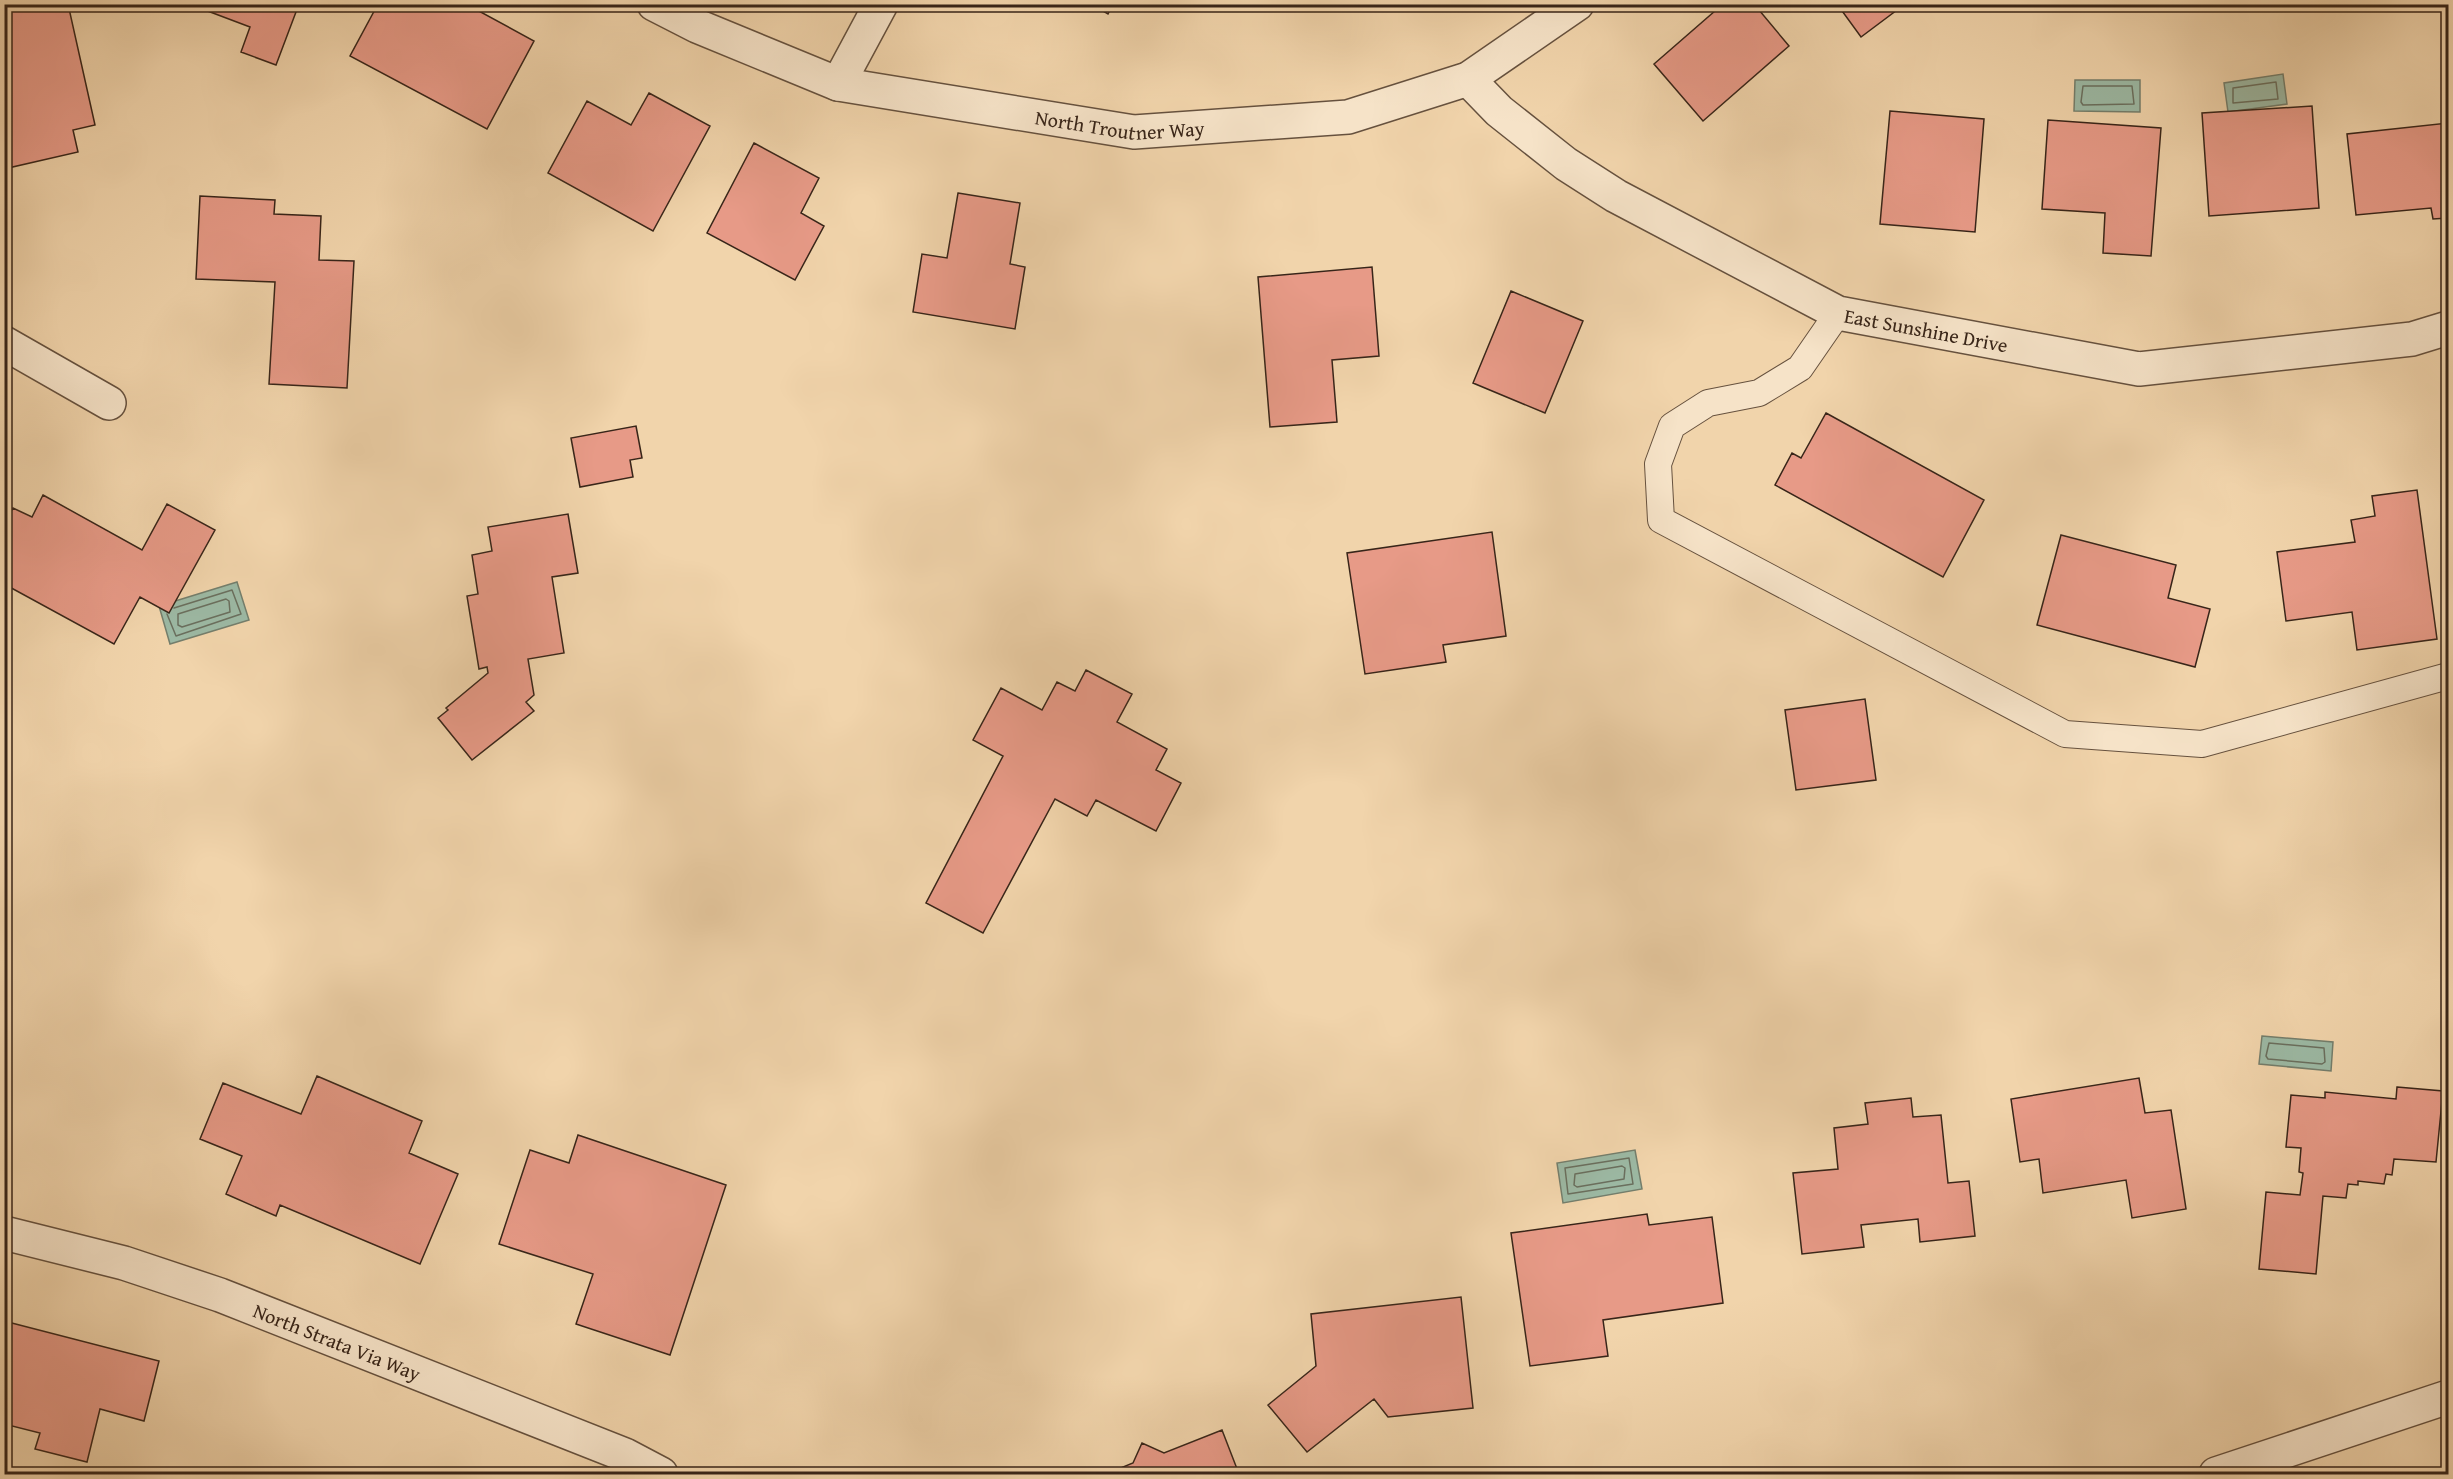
<svg xmlns="http://www.w3.org/2000/svg" width="2453" height="1479" font-family="'Gentium Book Plus',serif">
<style>
.water{fill:#9cb9a4;stroke:#747e6c;stroke-width:1.5}
.lines{fill:none;stroke-linecap:round;stroke-linejoin:round}
.shore{stroke:#6a6f5e;stroke-width:1.5}
.building{fill:#e79a87;stroke:#382519;stroke-width:1.5}
.service-casing{stroke:#66513e;stroke-width:28}
.minor-casing{stroke:#66513e;stroke-width:36}
.service{stroke:#f6e3c8;stroke-width:26}
.minor{stroke:#f6e3c8;stroke-width:33}
.labels{text-anchor:middle;dominant-baseline:central;stroke-width:6;stroke-linejoin:round;paint-order:stroke}
.street-label{font-size:20px;fill:#382519;stroke:#f6e3c8}
</style>
<rect width="100%" height="100%" fill="#f1d4ab"/>
<filter id="stains"><feTurbulence type="fractalNoise" baseFrequency=".00333" numOctaves="4"/><feColorMatrix values="0 0 0 0 .2 0 0 0 0 .09 0 0 0 0 .02 0 0 0 .5 -.17"/></filter>
<radialGradient id="worn" r=".72"><stop offset=".6" stop-color="#630" stop-opacity="0"/><stop offset="1" stop-color="#630" stop-opacity=".3"/></radialGradient>
<path class="water" d="M 2283,74 L 2287,104 L 2228,112 L 2224,83 Z
M 2075,80 L 2140,80 L 2140,112 L 2074,111 Z
M 237,582 L 249,620 L 170,644 L 159,606 Z
M 2262,1036 L 2333,1042 L 2331,1071 L 2259,1064 Z
M 1635,1150 L 1642,1189 L 1563,1203 L 1557,1163 Z"/>
<g class="lines">
<path class="shore" d="M 2276,82 L 2278,99 L 2233,103 L 2233,88 Z
M 2083,86 L 2132,86 L 2134,104 L 2083,105 L 2081,102 Z
M 226,599 L 229,601 L 230,612 L 182,627 L 178,625 L 178,614 Z
M 167,614 L 176,636 L 241,614 L 232,590 L 174,608
M 2269,1043 L 2324,1048 L 2325,1062 L 2322,1064 L 2268,1059 L 2266,1056 Z
M 1629,1158 L 1633,1184 L 1568,1194 L 1565,1168 Z
M 1622,1166 L 1625,1168 L 1624,1179 L 1577,1187 L 1574,1185 L 1575,1174 Z"/>
</g>
<path class="building" d="M 4,4 L 68,4 L 95,125 L 73,130 L 78,152 L 8,168 L 4,151 Z
M 189,4 L 299,4 L 276,65 L 241,52 L 250,27 Z
M 378,4 L 466,4 L 534,41 L 487,129 L 350,56 Z
M 1091,4 L 1113,4 L 1108,14 Z
M 1723,4 L 1754,4 L 1789,46 L 1703,121 L 1654,64 Z
M 1837,4 L 1905,4 L 1861,37 Z
M 649,93 L 710,126 L 653,231 L 548,173 L 587,101 L 631,125 Z
M 2312,106 L 2319,208 L 2209,216 L 2202,113 Z
M 1890,111 L 1984,119 L 1975,232 L 1880,224 Z
M 2048,120 L 2161,128 L 2151,256 L 2103,253 L 2105,213 L 2042,209 Z
M 2448,123 L 2448,218 L 2433,219 L 2431,208 L 2356,215 L 2347,134 Z
M 754,143 L 819,178 L 801,213 L 824,226 L 795,280 L 707,233 Z
M 958,193 L 1020,203 L 1010,264 L 1025,267 L 1015,329 L 913,312 L 922,254 L 947,258 Z
M 200,196 L 275,200 L 274,214 L 321,216 L 319,260 L 354,261 L 347,388 L 269,384 L 275,282 L 196,279 Z
M 1372,267 L 1379,356 L 1332,360 L 1337,422 L 1270,427 L 1258,277 Z
M 1511,291 L 1583,321 L 1545,413 L 1473,383 Z
M 1826,413 L 1984,500 L 1943,577 L 1775,485 L 1792,453 L 1801,458 Z
M 636,426 L 642,458 L 630,460 L 633,477 L 580,487 L 571,438 Z
M 2417,490 L 2437,639 L 2357,650 L 2352,612 L 2286,621 L 2277,552 L 2355,542 L 2351,520 L 2375,516 L 2372,496 Z
M 43,495 L 142,550 L 167,504 L 215,530 L 169,613 L 140,597 L 114,644 L 4,584 L 4,524 L 13,508 L 32,517 Z
M 568,514 L 578,573 L 552,577 L 564,653 L 528,659 L 534,695 L 526,702 L 534,711 L 472,760 L 438,718 L 448,710 L 446,708 L 488,673 L 487,667 L 479,669 L 467,596 L 478,594 L 472,555 L 492,551 L 488,527 Z
M 1492,532 L 1506,636 L 1443,645 L 1446,662 L 1365,674 L 1347,553 Z
M 2061,535 L 2176,565 L 2168,598 L 2210,609 L 2195,667 L 2037,625 Z
M 1086,670 L 1132,694 L 1117,722 L 1167,749 L 1156,770 L 1181,783 L 1156,831 L 1096,800 L 1087,816 L 1055,799 L 983,933 L 926,903 L 1003,756 L 973,740 L 1001,688 L 1042,710 L 1057,682 L 1075,691 Z
M 1865,699 L 1876,780 L 1796,790 L 1785,710 Z
M 317,1076 L 422,1121 L 409,1153 L 458,1174 L 420,1264 L 280,1205 L 276,1216 L 226,1194 L 242,1156 L 200,1139 L 223,1083 L 301,1114 Z
M 2139,1078 L 2145,1113 L 2171,1110 L 2186,1209 L 2132,1218 L 2126,1180 L 2043,1193 L 2039,1159 L 2020,1162 L 2011,1099 Z
M 2397,1087 L 2443,1091 L 2436,1162 L 2394,1159 L 2392,1175 L 2386,1174 L 2384,1184 L 2358,1181 L 2358,1185 L 2348,1184 L 2346,1198 L 2323,1196 L 2316,1274 L 2259,1269 L 2266,1192 L 2300,1195 L 2303,1173 L 2299,1172 L 2301,1148 L 2286,1147 L 2291,1095 L 2325,1098 L 2325,1092 L 2396,1099 Z
M 1911,1098 L 1913,1117 L 1941,1115 L 1948,1183 L 1969,1181 L 1975,1236 L 1920,1242 L 1918,1219 L 1861,1225 L 1864,1247 L 1802,1254 L 1793,1173 L 1838,1169 L 1834,1128 L 1868,1124 L 1865,1103 Z
M 578,1135 L 726,1185 L 670,1355 L 576,1324 L 593,1274 L 499,1244 L 530,1150 L 569,1163 Z
M 1647,1214 L 1649,1225 L 1712,1217 L 1723,1303 L 1603,1320 L 1608,1356 L 1530,1366 L 1511,1233 Z
M 1461,1297 L 1473,1408 L 1388,1417 L 1374,1399 L 1307,1452 L 1268,1405 L 1316,1366 L 1311,1314 Z
M 4,1321 L 159,1361 L 144,1421 L 100,1409 L 87,1462 L 35,1449 L 40,1433 L 4,1424 Z
M 1222,1430 L 1239,1474 L 1115,1474 L 1118,1469 L 1133,1463 L 1142,1443 L 1164,1453 Z"/>
<g class="lines">
<g class="service-casing">
<path id="service" d="M 1838,313 L 1800,368 L 1759,393 L 1708,403 L 1672,426 L 1658,464 L 1661,520 L 2065,734 L 2202,744 L 2448,676"/>
</g>
<g class="minor-casing">
<g id="minor">
<path id="s1" d="M 654,4 L 697,26 L 838,84 L 1134,132 L 1348,117 L 1468,79 L 1577,4"/>
<path id="s2" d="M 1468,79 L 1499,111 L 1566,164 L 1616,196 L 1838,313 L 2139,369 L 2412,339 L 2448,328"/>
<path d="M 838,84 L 881,4"/>
<path d="M 4,343 L 109,403"/>
<path id="s3" d="M 4,1233 L 124,1263 L 220,1295 L 625,1455 L 661,1474"/>
<path d="M 2216,1474 L 2448,1397"/>
</g>
</g>
<use href="#service" class="service"/>
<use href="#minor" class="minor"/>
</g>
<g class="labels">
<g class="street-label">
<text stroke="none"><textPath href="#s1" startOffset="486">North Troutner Way</textPath></text>
<text stroke="none"><textPath href="#s2" startOffset="530">East Sunshine Drive</textPath></text>
<text stroke="none"><textPath href="#s3" startOffset="351">North Strata Via Way</textPath></text>
</g>
</g>
<rect width="2453" height="1479" fill="none" stroke="#f1d4ab" stroke-width="24"/>
<rect x="6" y="6" width="2441" height="1467" fill="none" stroke="#382519" stroke-width="3"/>
<rect x="12" y="12" width="2429" height="1455" fill="none" stroke="#382519" stroke-width="1.5"/>
<rect width="100%" height="100%" filter="url(#stains)"/>
<rect width="100%" height="100%" fill="url(#worn)"/>
</svg>
